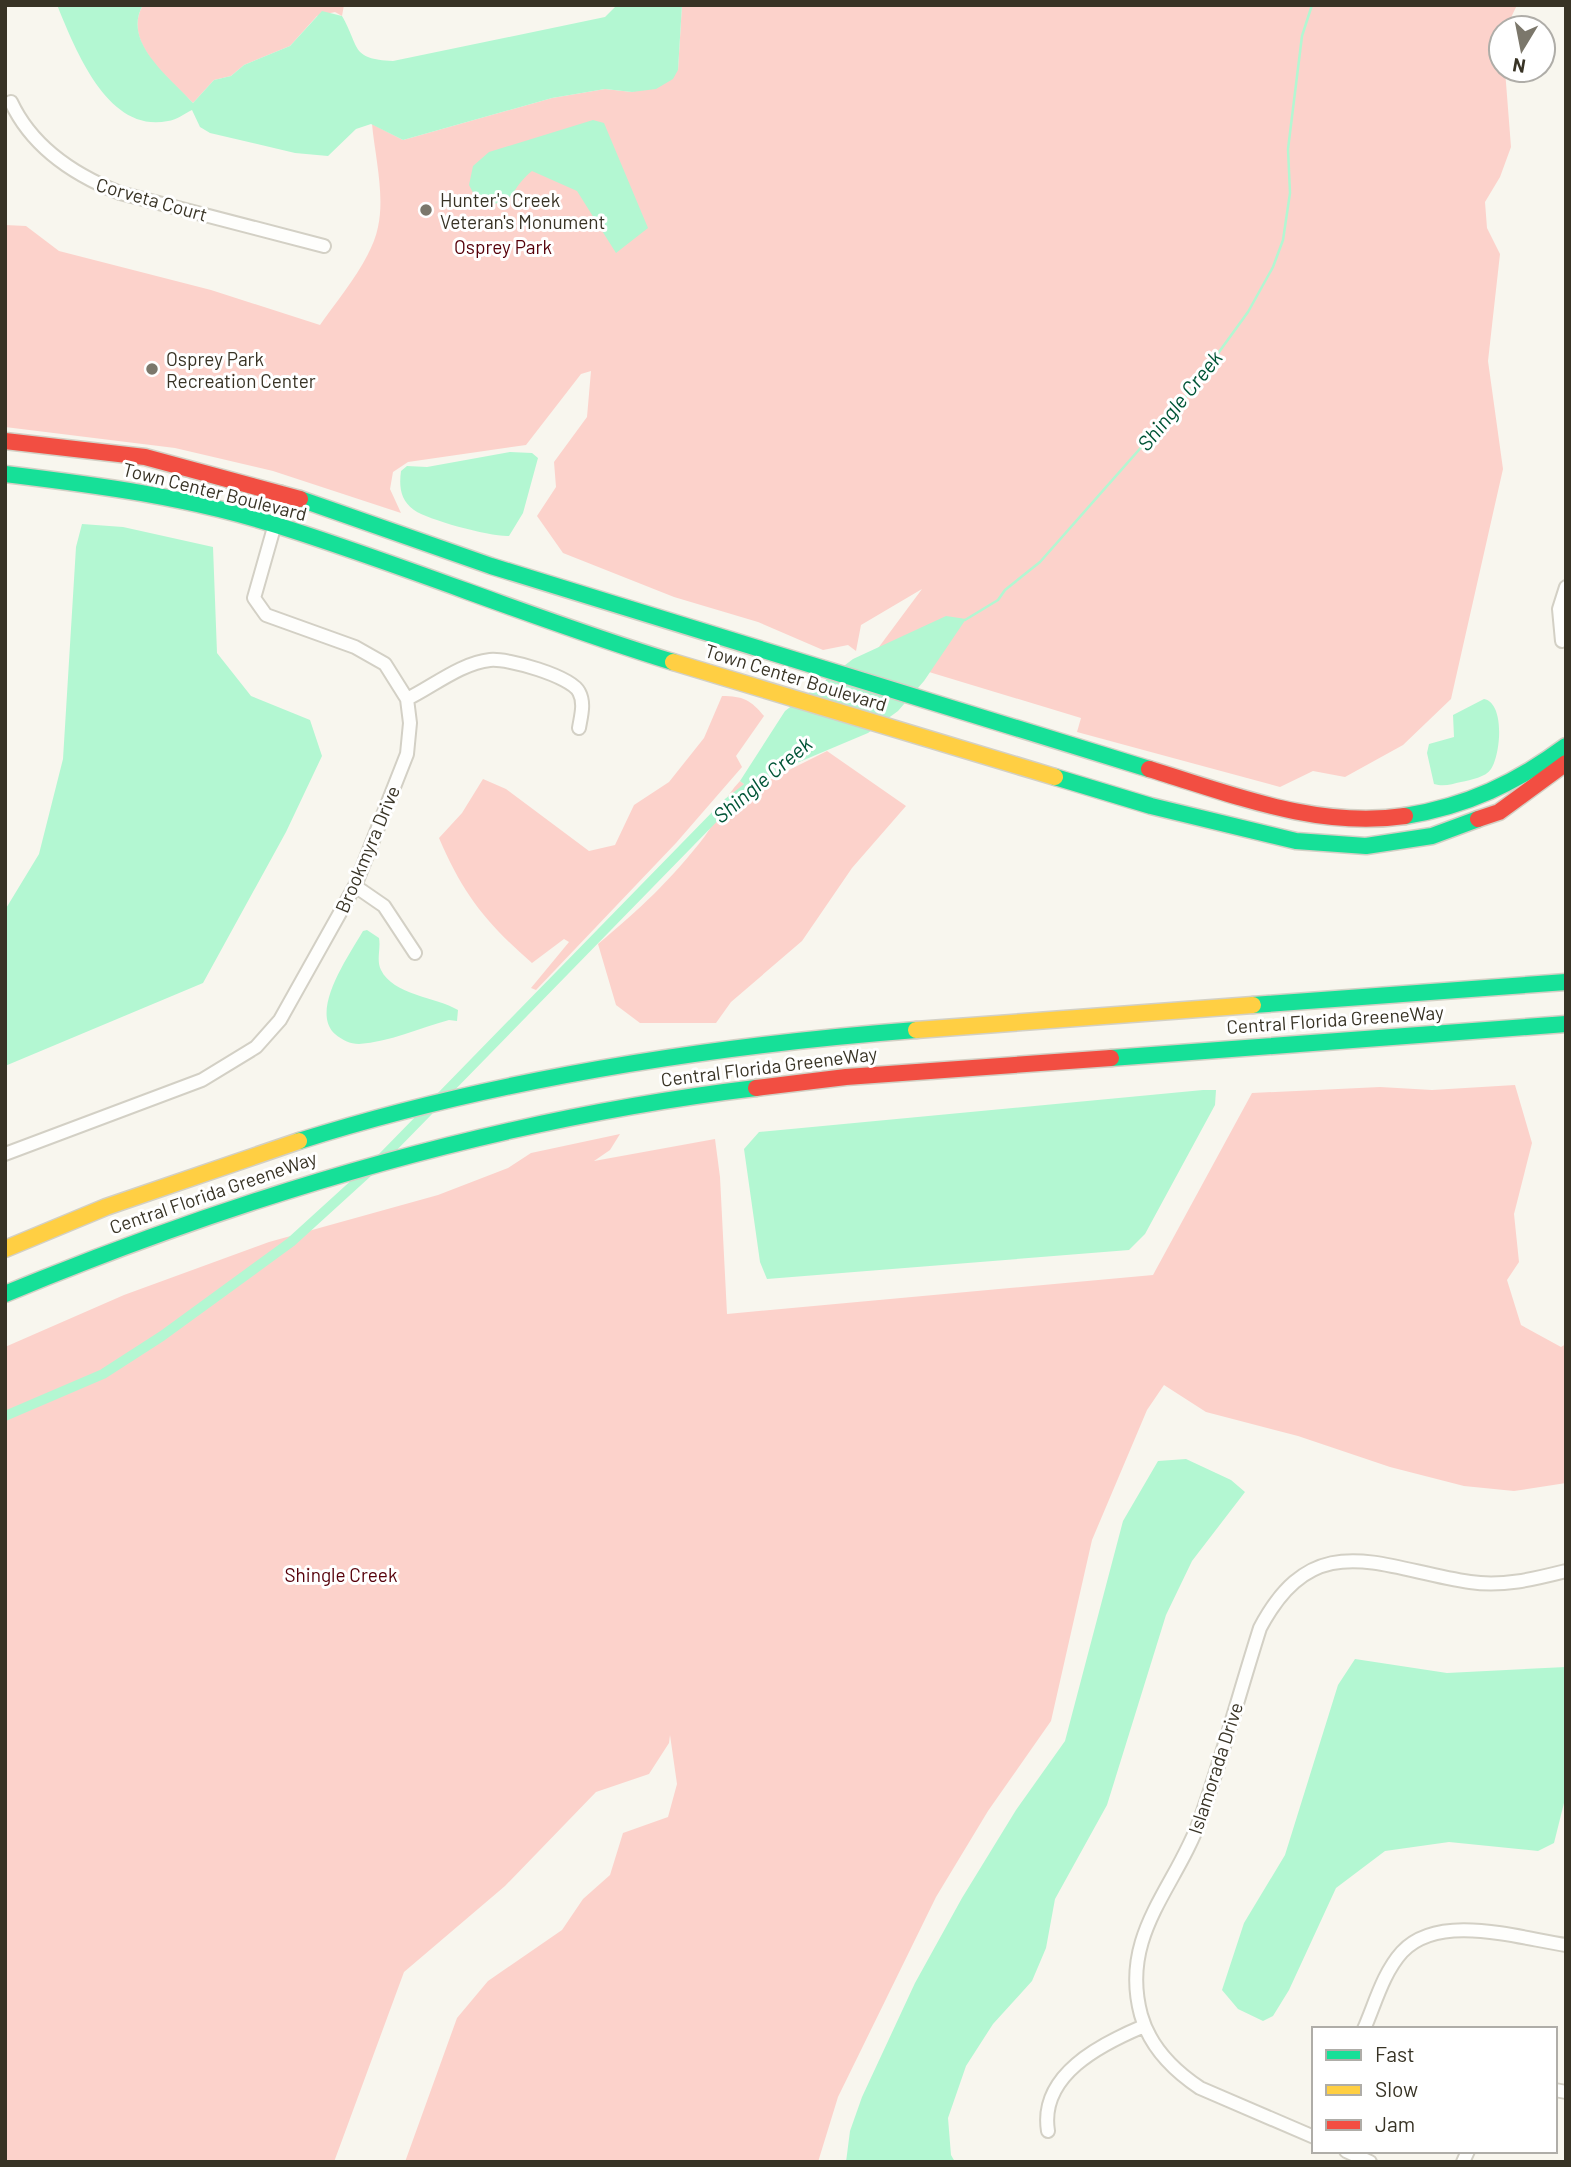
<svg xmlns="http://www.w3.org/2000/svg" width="1571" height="2167" font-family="Barlow,sans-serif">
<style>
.green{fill:#fcd2cb}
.water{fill:#b3f7d2}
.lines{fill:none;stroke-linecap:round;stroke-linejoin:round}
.stream{stroke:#b3f7d2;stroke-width:2.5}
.canal{stroke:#b3f7d2;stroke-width:10}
.street-casing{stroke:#d3d0c5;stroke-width:16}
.fast-casing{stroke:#d3d0c5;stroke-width:19}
.slow-casing{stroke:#d3d0c5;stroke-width:19}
.jam-casing{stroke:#d3d0c5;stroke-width:19}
.street{stroke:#fefefc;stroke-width:12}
.fast{stroke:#16e098;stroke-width:16}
.slow{stroke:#ffcf43;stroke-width:16}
.jam{stroke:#f24e42;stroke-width:16}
.poi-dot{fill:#7b776b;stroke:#fff;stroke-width:2.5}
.labels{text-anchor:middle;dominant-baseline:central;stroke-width:6;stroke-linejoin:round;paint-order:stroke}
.street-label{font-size:19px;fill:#383325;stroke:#fff}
.poi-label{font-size:19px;fill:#383325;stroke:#fff;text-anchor:start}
.park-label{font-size:19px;fill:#56000a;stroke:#fff}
.water-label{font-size:21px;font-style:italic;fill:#015537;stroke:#fff}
</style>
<rect width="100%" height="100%" fill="#f8f6ee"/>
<path class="green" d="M 143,5 L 344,5 L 342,16 L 335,12 L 317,16 L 290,46 L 244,65 L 231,76 L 214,80 L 193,103 C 170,79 121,42 143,5 Z
M 682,5 L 1517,5 L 1506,28 L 1501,28 L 1501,70 L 1505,70 L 1511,147 L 1500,177 L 1485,202 L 1487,228 L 1500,254 L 1488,361 L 1503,469 L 1451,699 L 1403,745 L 1345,777 L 1313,771 L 1280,787 L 1077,732 L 1081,718 L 873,655 L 922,589 L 861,625 L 856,651 L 848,645 L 823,650 L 758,622 L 674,597 L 563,553 L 537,516 L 556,487 L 554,462 L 587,417 L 591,371 L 581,374 L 526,445 L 408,462 L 393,472 L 390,489 L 401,513 L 273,471 L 175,448 L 5,427 L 5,225 L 26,226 L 59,251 L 211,290 L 320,325 C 339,298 372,259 378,227 C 385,195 375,156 372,124 L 403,140 L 552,98 L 605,89 L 632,92 L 678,70 Z
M 722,696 C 743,696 751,700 764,716 L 736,756 L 742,767 L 676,843 L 536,990 L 531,988 L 569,942 L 564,939 L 532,963 C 486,923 463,894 439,838 L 462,813 L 483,779 L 506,789 L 589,851 L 615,845 L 634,805 L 669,782 L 704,738 Z
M 827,751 L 906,806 L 852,868 L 802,941 L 731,1002 L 716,1023 L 640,1023 L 616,1005 L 598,944 C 639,910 672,879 705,836 C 718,818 724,797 740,781 L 748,787 L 755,787 Z
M 1515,1085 L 1532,1143 L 1514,1214 L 1519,1262 L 1507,1280 L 1521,1325 L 1561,1347 L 1566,1344 L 1566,1483 L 1514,1491 L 1464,1486 L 1390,1467 L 1298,1436 L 1206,1412 L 1164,1385 L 1147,1410 L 1092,1540 L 1051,1721 L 988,1811 L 936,1897 L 838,2097 L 818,2162 L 405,2162 L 457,2018 L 488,1981 L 562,1930 L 583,1899 L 610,1875 L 623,1833 L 668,1817 L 677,1784 L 670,1735 L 669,1743 L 649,1774 L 596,1792 L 505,1886 L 404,1972 L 334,2162 L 5,2162 L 5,1347 L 124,1295 L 269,1242 L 438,1195 L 508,1168 L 531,1153 L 620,1134 L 610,1150 L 594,1161 L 715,1139 L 720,1177 L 727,1314 L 1153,1275 L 1252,1093 L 1380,1087 L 1432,1090 Z"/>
<path class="water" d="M 57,5 L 143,5 C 121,42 171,78 193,103 L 214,80 L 231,76 L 244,65 L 290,46 L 322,11 L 342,16 C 360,47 350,59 393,61 L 605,17 L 617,5 L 682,5 L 678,70 L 673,79 L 656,89 L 632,92 L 605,89 L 552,98 L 403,140 L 371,124 L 356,129 L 328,156 L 295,153 L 210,133 L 200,127 L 192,110 C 184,114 176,120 168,121 C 107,134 75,48 57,5 Z
M 593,120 L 604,123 L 648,228 L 616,253 L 577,191 L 532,171 C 507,191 521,202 480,206 L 469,185 L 473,166 L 489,152 Z
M 510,452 L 532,453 L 538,458 L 523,513 L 509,536 C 491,537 428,520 414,510 C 400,500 399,486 401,471 L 407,466 L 427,467 Z
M 82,524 L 123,527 L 213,547 L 217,653 L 251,696 L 310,720 L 322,756 L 286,832 L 203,983 L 5,1066 L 5,910 L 39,854 L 63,759 L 76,547 Z
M 946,616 L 966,619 L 924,681 L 898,711 L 868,733 L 792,765 L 755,787 L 748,787 L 740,781 L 785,711 L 853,659 Z
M 1484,699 C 1505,703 1501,754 1491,769 C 1486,777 1471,780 1461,782 C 1452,784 1444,787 1434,784 L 1427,753 L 1429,744 L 1454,737 L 1453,715 Z
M 367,930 L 379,938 C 381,949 376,960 381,970 C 393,995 436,997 458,1010 L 457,1021 L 449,1020 C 420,1028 389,1042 359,1044 C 350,1044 342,1040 335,1034 C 309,1011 350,954 363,931 Z
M 1203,1090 L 1216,1090 L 1215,1105 L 1145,1234 L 1129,1250 L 767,1279 L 760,1262 L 744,1149 L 759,1132 Z
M 1186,1459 L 1231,1480 L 1245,1492 L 1192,1561 L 1166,1615 L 1107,1805 L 1055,1899 L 1046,1948 L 1032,1981 L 993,2024 L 966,2066 L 948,2118 L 951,2155 L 955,2162 L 846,2162 L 850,2131 L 862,2097 L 915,1983 L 962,1898 L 1016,1810 L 1065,1741 L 1123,1521 L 1158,1461 Z
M 1355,1659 L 1447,1673 L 1566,1667 L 1566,1795 L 1554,1843 L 1538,1851 L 1449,1842 L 1385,1851 L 1336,1888 L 1289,1990 L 1273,2016 L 1263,2021 L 1238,2009 L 1222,1990 L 1244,1923 L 1285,1855 L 1338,1685 Z"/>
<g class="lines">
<path class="stream" d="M 965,620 L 998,600 L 1005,590 L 1040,562 L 1190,392 L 1248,312 L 1273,267 L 1283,240 L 1290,193 L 1288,149 L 1302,36 L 1312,5"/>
<path class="canal" d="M 439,1099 L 728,803 L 759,779
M 383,1157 L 428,1111
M 5,1416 L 103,1374 L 162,1336 L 291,1242 L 369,1171"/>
<g class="street-casing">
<path id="street" d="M 11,102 C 32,147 74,175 120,193 L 324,246
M 1562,641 L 1559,609 L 1566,587
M 407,699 C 432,687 461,663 490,660 C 507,658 571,676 579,692 C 585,703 581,716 579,728
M 355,886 L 384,906 L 415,953
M 5,1154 L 202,1080 L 256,1047 L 280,1020 L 355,886 L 407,754 L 410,723 L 407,699 L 385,664 L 355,647 L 266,615 L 254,598 L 275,524 L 281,492
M 1364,2029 C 1375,2004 1383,1973 1402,1952 C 1439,1912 1518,1938 1566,1945
M 1555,2090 L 1566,2092
M 1048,2131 C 1039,2075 1101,2044 1144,2026
M 1314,2137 L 1200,2088 C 1173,2070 1150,2047 1141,2015 C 1119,1934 1177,1887 1201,1817 C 1223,1755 1240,1691 1260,1628 C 1315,1524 1381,1569 1470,1582 C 1503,1587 1534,1579 1566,1571
M 1346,2151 L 1370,2162
M 1463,2162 L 1468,2151"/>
</g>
<g class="fast-casing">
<path id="fast" d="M 5,474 C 96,485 189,497 276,525 C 410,567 539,621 673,662
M 300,499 L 491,566 L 1149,769
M 1055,777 L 1151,806 L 1296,841 L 1366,846 L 1432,836 L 1478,819
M 1405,816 C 1467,806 1516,783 1566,746
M 1253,1005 L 1566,982
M 1111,1058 L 1566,1024
M 299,1141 C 498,1078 709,1046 916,1030
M 5,1294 C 246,1194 496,1119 756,1088"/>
</g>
<g class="slow-casing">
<path id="slow" d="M 673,662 L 1055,777
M 916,1030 L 1253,1005
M 5,1249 L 106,1207 L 299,1141"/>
</g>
<g class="jam-casing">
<path id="jam" d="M 5,441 L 145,457 L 300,499
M 1149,769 C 1232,794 1316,829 1405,816
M 1478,819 L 1499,812 L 1566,763
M 756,1088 L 846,1077 L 1111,1058"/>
</g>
<use href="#street" class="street"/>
<use href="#fast" class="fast"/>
<use href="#slow" class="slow"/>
<use href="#jam" class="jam"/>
</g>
<g class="poi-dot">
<circle cx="426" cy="210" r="7"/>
<circle cx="152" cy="369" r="7"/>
</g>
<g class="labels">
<g class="street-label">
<text transform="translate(152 199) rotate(16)">Corveta Court</text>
<text transform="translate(215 491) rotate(14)">Town Center Boulevard</text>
<text transform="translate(796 677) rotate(17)">Town Center Boulevard</text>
<text transform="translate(367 849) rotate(-67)">Brookmyra Drive</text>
<text transform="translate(1335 1019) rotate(-4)">Central Florida GreeneWay</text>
<text transform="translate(769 1066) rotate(-7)">Central Florida GreeneWay</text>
<text transform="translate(213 1192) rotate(-19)">Central Florida GreeneWay</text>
<text transform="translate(1215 1768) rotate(-72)">Islamorada Drive</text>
</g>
<g class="poi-label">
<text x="440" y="199">Hunter's Creek<tspan x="440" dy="22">Veteran's Monument</tspan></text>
<text x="166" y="358">Osprey Park<tspan x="166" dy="22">Recreation Center</tspan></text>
</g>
<g class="park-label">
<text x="503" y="246">Osprey Park</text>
<text x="341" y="1574">Shingle Creek</text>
</g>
<g class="water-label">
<text transform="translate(1179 400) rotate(-51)">Shingle Creek</text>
<text transform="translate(762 779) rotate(-40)">Shingle Creek</text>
</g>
</g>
<rect width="1571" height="2167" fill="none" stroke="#383325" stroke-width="14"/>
<rect x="1312" y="2027" width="245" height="126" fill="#ffffff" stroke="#afada8" stroke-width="2"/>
<rect x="1326" y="2050" width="35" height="10" fill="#16e098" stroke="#afada8" stroke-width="2"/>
<text x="1375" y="2062" font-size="21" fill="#383325">Fast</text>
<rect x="1326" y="2085" width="35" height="10" fill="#ffcf43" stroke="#afada8" stroke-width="2"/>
<text x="1375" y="2097" font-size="21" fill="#383325">Slow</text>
<rect x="1326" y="2120" width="35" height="10" fill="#f24e42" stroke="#afada8" stroke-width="2"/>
<text x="1375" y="2132" font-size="21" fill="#383325">Jam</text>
<g transform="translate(1522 49) rotate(190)"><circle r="33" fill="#ffffff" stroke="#afada8" stroke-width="2"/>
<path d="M0-5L12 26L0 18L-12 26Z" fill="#7b776b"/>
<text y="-10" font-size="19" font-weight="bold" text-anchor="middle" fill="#383325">N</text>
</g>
</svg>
